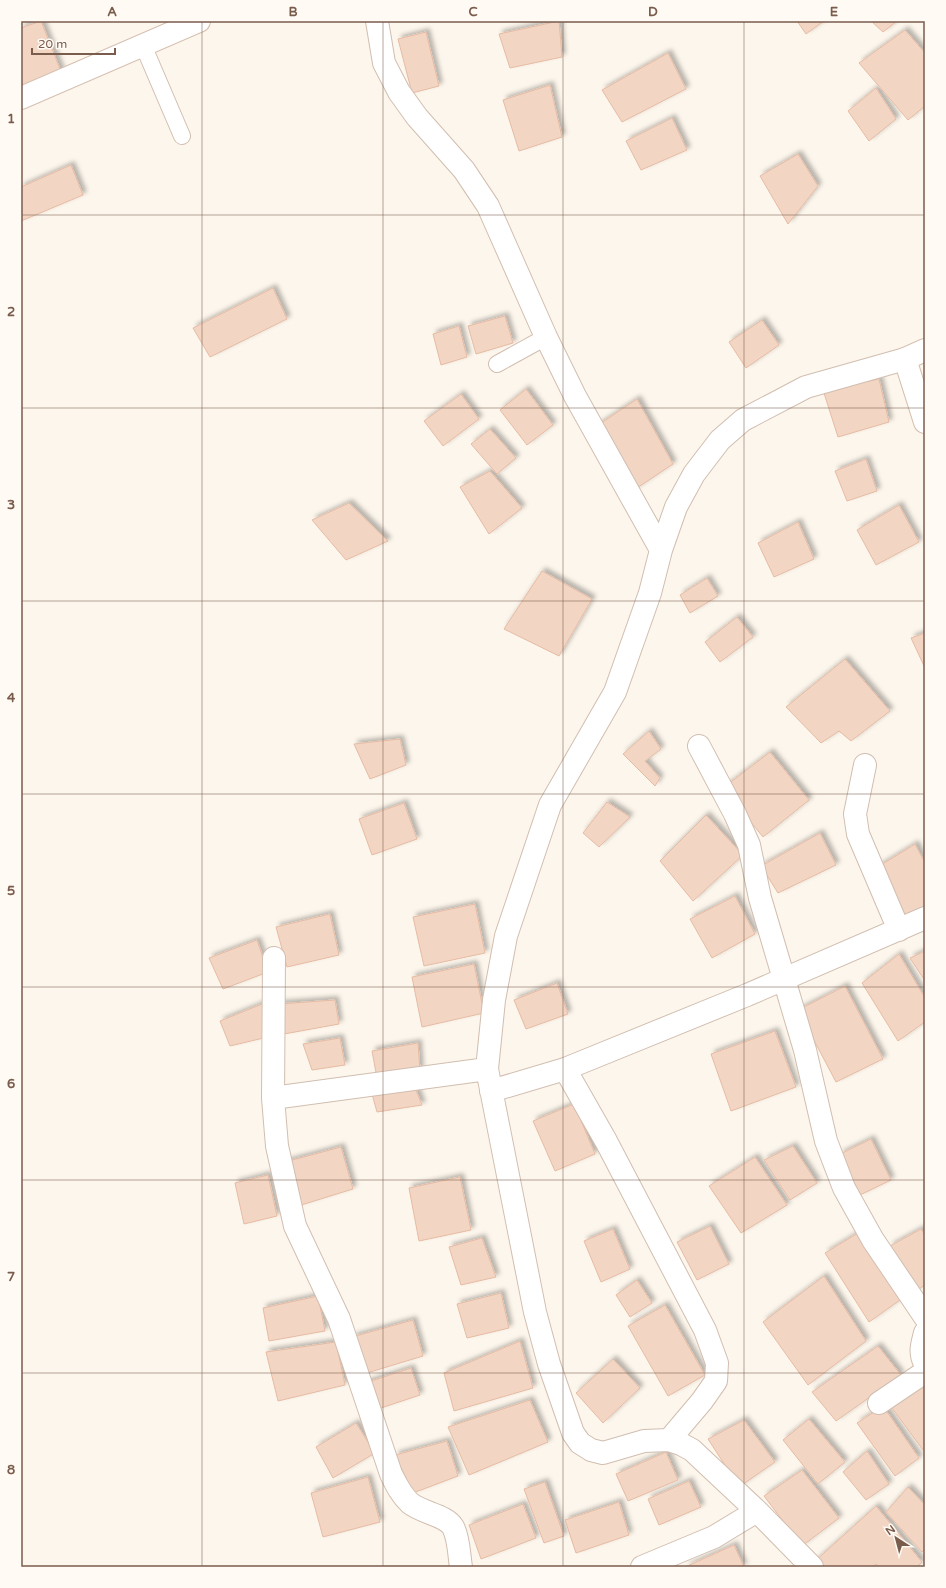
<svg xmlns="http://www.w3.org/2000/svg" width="946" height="1588" font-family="'Varela Round',sans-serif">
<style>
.building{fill:#f3d5c3;stroke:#e6bba3;filter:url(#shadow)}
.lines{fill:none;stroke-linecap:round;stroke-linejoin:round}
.lane-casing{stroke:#d1beb0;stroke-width:18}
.street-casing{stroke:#d1beb0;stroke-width:24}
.secondary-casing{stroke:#d6c0b0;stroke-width:24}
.lane{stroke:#fff;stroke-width:16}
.street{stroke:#fff;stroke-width:22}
.secondary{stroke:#fff;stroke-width:22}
.grid{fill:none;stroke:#7a5c4d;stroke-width:1;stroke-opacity:0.55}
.neatline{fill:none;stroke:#7a5c4d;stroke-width:1.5}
.grid-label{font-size:13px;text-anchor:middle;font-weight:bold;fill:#7a5c4d}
</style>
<defs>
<filter id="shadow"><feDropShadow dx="3.5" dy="-3.5" stdDeviation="2" flood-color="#0004"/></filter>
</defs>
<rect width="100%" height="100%" fill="#fdf6ec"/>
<path class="building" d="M 41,21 L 62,74 L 21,89 L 21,28 Z
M 559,21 L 562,57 L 510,68 L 499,34 Z
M 797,21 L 824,21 L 806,34 Z
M 871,21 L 897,21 L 883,32 Z
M 905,30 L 925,53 L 925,106 L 908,120 L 859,63 Z
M 426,32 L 439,86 L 412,93 L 398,39 Z
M 668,53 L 686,89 L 622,122 L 602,90 Z
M 550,85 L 562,137 L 519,151 L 503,100 Z
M 876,88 L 896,119 L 869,141 L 848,111 Z
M 672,118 L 687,150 L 641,170 L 626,141 Z
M 798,154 L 818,186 L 788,224 L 760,176 Z
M 71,165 L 83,195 L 21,221 L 21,187 Z
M 273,288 L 287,319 L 210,357 L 193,328 Z
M 505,316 L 513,343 L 476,354 L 468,326 Z
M 762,320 L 779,345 L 746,368 L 729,342 Z
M 459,326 L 467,357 L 441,365 L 433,334 Z
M 879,379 L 889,422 L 838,437 L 823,390 Z
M 526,389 L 553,425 L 527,445 L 500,410 Z
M 461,394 L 479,419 L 443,446 L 424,421 Z
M 637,399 L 673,464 L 631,492 L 595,427 Z
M 490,429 L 516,458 L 497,474 L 471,444 Z
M 866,459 L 877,491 L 847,501 L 835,471 Z
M 490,471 L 522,508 L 489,534 L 460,487 Z
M 349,503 L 388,541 L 346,560 L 312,520 Z
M 899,505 L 919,542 L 876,565 L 857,530 Z
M 798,522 L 814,559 L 774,577 L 758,543 Z
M 542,571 L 592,599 L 559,656 L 504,629 Z
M 707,578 L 718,596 L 690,613 L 680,595 Z
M 737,617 L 753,637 L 720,662 L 705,642 Z
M 925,633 L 925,668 L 911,638 Z
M 845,659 L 890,711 L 851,741 L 839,731 L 821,743 L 786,707 Z
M 649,731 L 661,749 L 645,761 L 660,778 L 655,786 L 623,754 Z
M 400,739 L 406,765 L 370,779 L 354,744 Z
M 770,752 L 809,800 L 763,837 L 723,788 Z
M 607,802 L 630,817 L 599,847 L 583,833 Z
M 404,803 L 417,839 L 372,855 L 359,819 Z
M 706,815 L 743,855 L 693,901 L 660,861 Z
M 820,833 L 836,865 L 778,893 L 761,866 Z
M 915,844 L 925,863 L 925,908 L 908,919 L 876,868 Z
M 735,896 L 755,934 L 712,958 L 690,919 Z
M 475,904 L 485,953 L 424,966 L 413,917 Z
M 330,914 L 339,955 L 287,967 L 276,927 Z
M 257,940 L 268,972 L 223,989 L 209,958 Z
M 925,951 L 925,981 L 910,958 Z
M 899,954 L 925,998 L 925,1022 L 898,1041 L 862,983 Z
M 474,964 L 484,1013 L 422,1027 L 412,977 Z
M 557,983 L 568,1014 L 526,1029 L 514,1000 Z
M 845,986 L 883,1059 L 836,1082 L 798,1010 Z
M 335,1000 L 339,1024 L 284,1034 L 279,1004 Z
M 262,1004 L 272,1036 L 230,1046 L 220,1021 Z
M 775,1031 L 796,1087 L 731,1111 L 711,1054 Z
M 340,1038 L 345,1065 L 312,1070 L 303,1044 Z
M 418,1043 L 420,1071 L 377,1078 L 372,1051 Z
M 414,1085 L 422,1105 L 377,1112 L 372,1094 Z
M 574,1104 L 595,1154 L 555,1171 L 533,1121 Z
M 871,1139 L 891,1180 L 860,1195 L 840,1154 Z
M 793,1146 L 817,1183 L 790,1200 L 764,1160 Z
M 341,1147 L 353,1189 L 298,1206 L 285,1162 Z
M 755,1157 L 787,1205 L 741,1233 L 709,1186 Z
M 268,1175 L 277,1216 L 244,1224 L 235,1183 Z
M 460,1177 L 471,1230 L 419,1241 L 409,1188 Z
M 710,1226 L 729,1264 L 697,1280 L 677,1242 Z
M 613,1229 L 630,1269 L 601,1282 L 584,1241 Z
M 921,1229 L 925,1235 L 925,1285 L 916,1291 L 890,1246 Z
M 858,1233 L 900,1300 L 869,1322 L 825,1253 Z
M 482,1238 L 496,1277 L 461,1285 L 449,1247 Z
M 824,1276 L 866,1341 L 808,1385 L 763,1322 Z
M 637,1280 L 652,1303 L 630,1317 L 616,1295 Z
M 501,1293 L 509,1328 L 467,1338 L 457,1304 Z
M 318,1296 L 325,1331 L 269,1341 L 263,1308 Z
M 665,1305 L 705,1375 L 668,1396 L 628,1326 Z
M 413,1320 L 423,1356 L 367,1373 L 352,1337 Z
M 520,1341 L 533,1388 L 454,1411 L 444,1373 Z
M 336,1342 L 345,1385 L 278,1401 L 266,1352 Z
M 878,1346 L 901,1375 L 836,1421 L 812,1392 Z
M 613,1359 L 640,1388 L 603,1423 L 576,1393 Z
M 411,1368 L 420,1395 L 372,1411 L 362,1384 Z
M 925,1377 L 925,1449 L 923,1450 L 889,1404 Z
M 530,1400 L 548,1442 L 469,1475 L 448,1427 Z
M 883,1406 L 919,1458 L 895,1476 L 857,1423 Z
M 809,1419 L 845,1462 L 818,1484 L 783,1440 Z
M 744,1420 L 775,1462 L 739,1487 L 708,1439 Z
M 356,1423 L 375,1453 L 333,1478 L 316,1447 Z
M 447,1441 L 458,1476 L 413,1493 L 395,1455 Z
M 867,1451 L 889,1484 L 866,1500 L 843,1472 Z
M 666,1452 L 678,1480 L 628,1501 L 616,1474 Z
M 802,1470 L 839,1518 L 802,1546 L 764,1496 Z
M 368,1477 L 380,1522 L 323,1537 L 311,1493 Z
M 689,1481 L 701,1507 L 659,1525 L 648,1499 Z
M 545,1482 L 564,1536 L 544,1543 L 524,1489 Z
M 908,1487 L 925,1505 L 925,1549 L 922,1552 L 886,1512 Z
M 619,1502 L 629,1535 L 576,1553 L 565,1520 Z
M 523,1504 L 536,1538 L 481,1559 L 469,1525 Z
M 876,1506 L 922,1562 L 917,1567 L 879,1567 L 876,1564 L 872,1567 L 819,1567 L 814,1562 Z
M 734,1545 L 744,1567 L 685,1567 Z"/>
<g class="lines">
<g class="lane-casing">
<path id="lane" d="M 143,45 L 182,136
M 497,364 L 546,337"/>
</g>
<g class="street-casing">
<path id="street" d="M 377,21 L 384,63 L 399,92 L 417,117 L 464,170 L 488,206 L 546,337 L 575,396 L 661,550
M 699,746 L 735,814 L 749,845 L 760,898 L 805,1050 L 826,1141 L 844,1188 L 873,1240 L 925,1317
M 865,765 L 855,814 L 858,834 L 899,930
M 274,958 L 273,1098 L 277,1146 L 295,1226 L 339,1319 L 391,1474 C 396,1484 401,1495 410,1503 C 422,1513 446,1515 453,1527 C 459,1538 459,1555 461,1567
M 565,1069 L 606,1141 L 705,1330 L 717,1363 L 716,1381 L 702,1401 L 669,1440
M 491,1091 L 565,1069 L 747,995 L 925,918
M 273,1098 L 487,1069
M 925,1333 C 922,1345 919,1352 925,1364
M 879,1403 L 925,1372
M 642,1567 L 714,1537 L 757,1511
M 812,1567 L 757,1511 L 692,1450 L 681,1444 L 669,1440 L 644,1441 L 603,1453 L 591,1450 L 580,1443 L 573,1433 L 549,1364 L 535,1312 L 487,1069 L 494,1000 L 506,936 L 550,805 L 615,692 L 650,593 L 661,550 L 676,507 L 694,474 L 720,440 L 743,420 L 806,387 L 905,359"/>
</g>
<g class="secondary-casing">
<path id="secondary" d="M 21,98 L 199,21
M 925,350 L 905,359 L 925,422"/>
</g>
<use href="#lane" class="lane"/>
<use href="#street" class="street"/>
<use href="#secondary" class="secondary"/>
</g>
<path class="grid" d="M 202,21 L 202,1567M 383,21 L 383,1567M 563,21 L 563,1567M 744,21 L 744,1567M 21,215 L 925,215M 21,408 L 925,408M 21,601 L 925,601M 21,794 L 925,794M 21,987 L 925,987M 21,1180 L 925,1180M 21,1373 L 925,1373"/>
<rect width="946" height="1588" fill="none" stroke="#fffaf3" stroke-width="44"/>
<g transform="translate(896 1538) rotate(324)" stroke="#fffaf3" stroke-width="3" paint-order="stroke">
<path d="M0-3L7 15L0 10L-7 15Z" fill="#7a5c4d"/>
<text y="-6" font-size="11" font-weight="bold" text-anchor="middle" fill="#7a5c4d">N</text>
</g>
<path d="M32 48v6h83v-6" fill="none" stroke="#7a5c4d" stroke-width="2"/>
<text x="38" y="48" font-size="12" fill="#7a5c4d" stroke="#fffaf3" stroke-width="3" paint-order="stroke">20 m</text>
<rect x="22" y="22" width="902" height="1544" class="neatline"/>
<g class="grid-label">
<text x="112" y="16">A</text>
<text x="293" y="16">B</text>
<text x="473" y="16">C</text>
<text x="653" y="16">D</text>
<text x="834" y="16">E</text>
<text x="11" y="123">1</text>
<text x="11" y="316">2</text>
<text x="11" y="509">3</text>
<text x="11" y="702">4</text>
<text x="11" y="895">5</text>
<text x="11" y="1088">6</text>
<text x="11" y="1281">7</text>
<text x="11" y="1474">8</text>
</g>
</svg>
